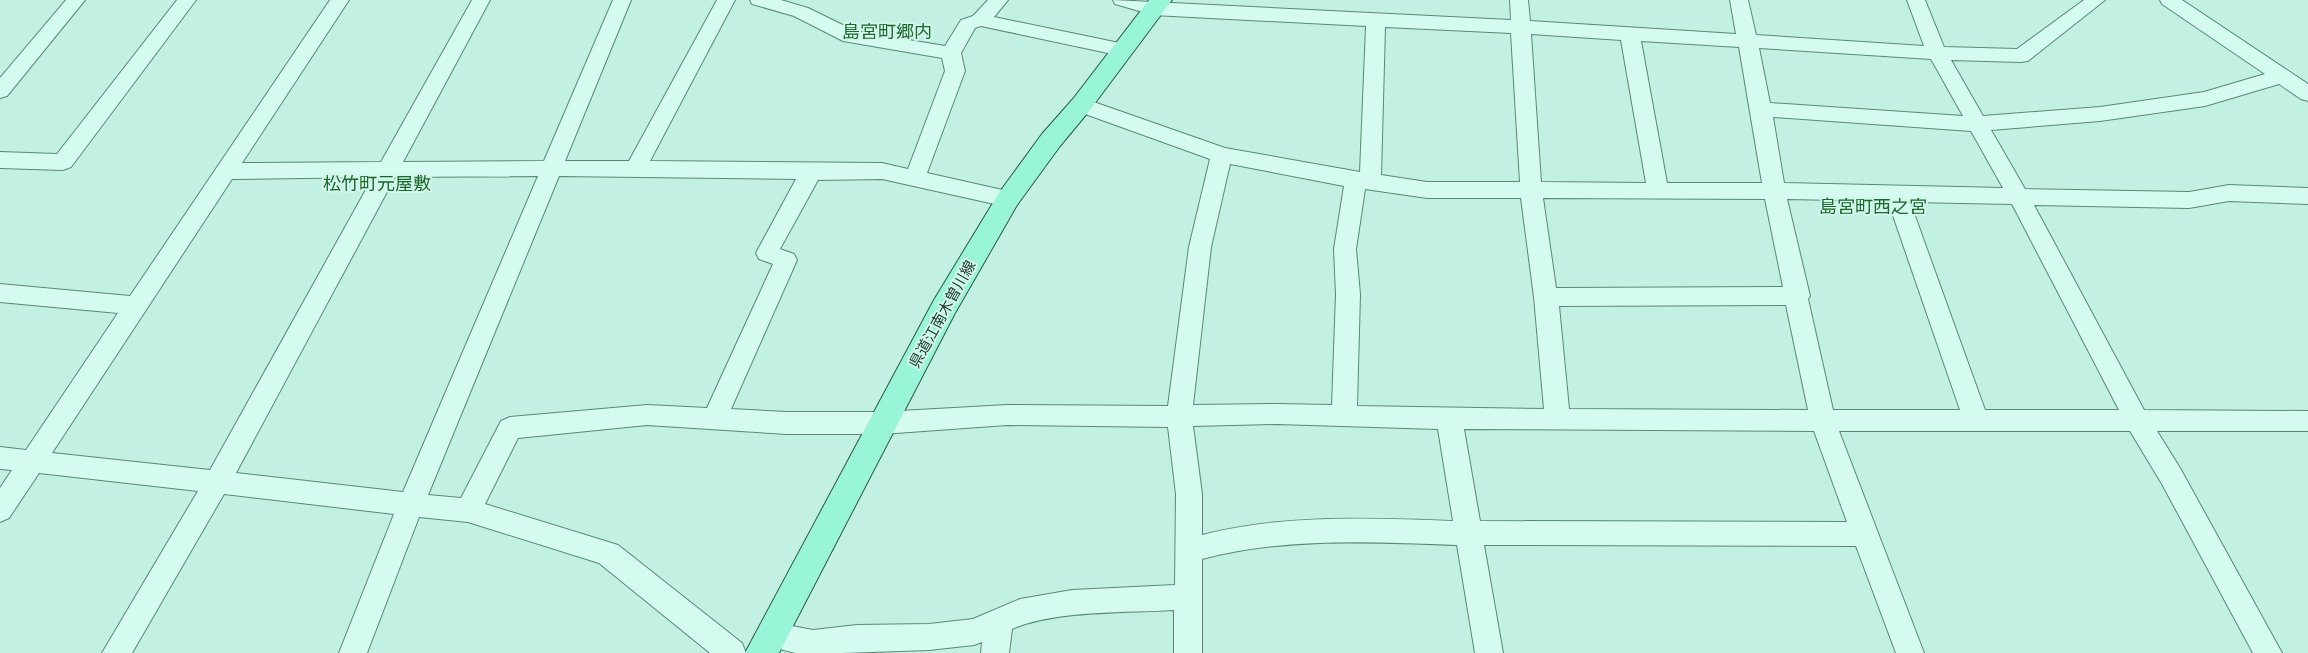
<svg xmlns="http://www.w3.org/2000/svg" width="2308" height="653" font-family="'Source Serif 4','Noto Sans JP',serif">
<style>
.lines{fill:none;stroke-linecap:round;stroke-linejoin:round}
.minor-casing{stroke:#588a72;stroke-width:2}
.major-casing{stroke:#2d5840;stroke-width:2}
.minor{fill:#d5faef;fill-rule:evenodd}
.major{fill:#98f5d7;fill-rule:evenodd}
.labels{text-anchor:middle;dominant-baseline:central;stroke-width:4;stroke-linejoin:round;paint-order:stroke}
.street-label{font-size:15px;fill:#1d392b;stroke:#d2f7ec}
.quarter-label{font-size:18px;fill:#1b682a;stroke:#d2f7ec}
</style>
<rect width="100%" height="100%" fill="#c2f0e2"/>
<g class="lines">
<g class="minor-casing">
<path id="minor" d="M 66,0 L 85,0 L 7,96 L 0,98 L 0,78 Z
M 177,0 L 196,0 L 71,167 L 63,170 L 0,168 L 0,152 L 57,154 Z
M 330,0 L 349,0 L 242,163 L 381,162 L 472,0 L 490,0 L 403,162 L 544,161 L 613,0 L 631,0 L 565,161 L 629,161 L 717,0 L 735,0 L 650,161 L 882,163 L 908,169 L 945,71 L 942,58 L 843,41 L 794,16 L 752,4 L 750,0 L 781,0 L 808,8 L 855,31 L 945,46 L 961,20 L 973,16 L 988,0 L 1008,0 L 994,17 L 1129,45 L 1132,50 L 1129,55 L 1122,56 L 981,26 L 975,28 L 961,53 L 965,71 L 927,173 L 1016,193 L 1019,199 L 1016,205 L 1008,207 L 882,179 L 818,180 L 780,249 L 794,254 L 797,260 L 731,409 L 787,412 L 882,412 L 1007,405 L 1168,406 L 1189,247 L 1210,159 L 1074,110 L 1071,105 L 1074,100 L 1081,98 L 1088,100 L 1225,148 L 1360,172 L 1366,26 L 1153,15 L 1115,4 L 1113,0 L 1511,20 L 1510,0 L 1528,0 L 1530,21 L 1736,34 L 1730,0 L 1748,0 L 1756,35 L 1924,46 L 1907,0 L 1925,0 L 1944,47 L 2017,49 L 2084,0 L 2105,0 L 2028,61 L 2021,62 L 1951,60 L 1983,116 L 2100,107 L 2204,92 L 2265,74 L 2162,4 L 2160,0 L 2182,0 L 2308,84 L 2308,101 L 2301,99 L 2279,84 L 2205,106 L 2100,121 L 1991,130 L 2025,189 L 2189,192 L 2229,185 L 2308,188 L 2308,204 L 2229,201 L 2189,208 L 2034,205 L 2144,410 L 2308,411 L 2308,431 L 2157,431 L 2180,468 L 2282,653 L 2253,653 L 2162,484 L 2130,431 L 1839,431 L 1924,653 L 1896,653 L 1856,546 L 1484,545 L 1503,653 L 1475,653 L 1457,545 C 1372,542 1285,537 1202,559 L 1202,653 L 1174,653 L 1174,610 C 1127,613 1055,610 1012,629 L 1009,653 L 981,653 L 982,642 L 974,645 L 929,650 L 843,653 L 795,653 L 761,644 L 757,635 L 761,626 L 771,622 L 813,630 L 857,625 L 929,624 L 973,619 L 1020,599 L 1072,590 L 1175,585 L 1176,494 L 1168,427 L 1007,425 L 882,434 L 787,434 L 647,425 L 518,438 L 485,504 L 618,545 L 742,643 L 746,653 L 710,653 L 599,563 L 468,522 L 419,517 L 367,653 L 339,653 L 394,514 L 224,494 L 132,653 L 102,653 L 198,491 L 39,473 L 9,518 L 0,522 L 0,488 L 12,470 L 0,469 L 0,447 L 26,450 L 118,313 L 0,302 L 0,284 L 130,296 ZM 1385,27 L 1511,33 L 1520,182 L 1427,182 L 1381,175 ZM 1531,34 L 1621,40 L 1646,183 L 1541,182 ZM 1641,41 L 1739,47 L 1762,183 L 1667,183 ZM 1759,48 L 1931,59 L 1963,116 L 1770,103 ZM 1773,117 L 1971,131 L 2003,188 L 1784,183 ZM 1230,164 L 1344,186 L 1334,249 L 1336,294 L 1332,405 L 1277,404 L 1193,405 L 1211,247 ZM 538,176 L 403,492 L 236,473 L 395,177 ZM 559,176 L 796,179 L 756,253 L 759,259 L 773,264 L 707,408 L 647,405 L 510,417 L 501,421 L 461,498 L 428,495 ZM 373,177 L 210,470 L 52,453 L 232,179 ZM 1365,189 L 1427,198 L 1521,198 L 1534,297 L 1544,409 L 1357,406 L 1360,294 L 1356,249 ZM 1543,198 L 1765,199 L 1783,287 L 1556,288 ZM 1787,199 L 1888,201 L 1960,410 L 1833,410 L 1808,299 L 1810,296 ZM 1910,202 L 2012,204 L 2119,410 L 1985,410 ZM 1786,305 L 1808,410 L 1569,409 L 1559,306 ZM 1277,424 L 1438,429 L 1453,521 C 1369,518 1284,514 1202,535 L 1202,494 L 1193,426 ZM 1464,429 L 1814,431 L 1847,522 L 1480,521 Z"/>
</g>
<g class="major-casing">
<path id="major" d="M 1149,0 L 1172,0 L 1089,111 L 1060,146 L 1017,205 L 955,313 L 779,653 L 745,653 L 934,300 L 999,193 L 1042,134 L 1073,99 Z"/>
</g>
<use href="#minor" class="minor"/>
<use href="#major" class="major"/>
</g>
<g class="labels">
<g class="street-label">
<text transform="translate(942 314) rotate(-61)">県道江南木曽川線</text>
</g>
<g class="quarter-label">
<text x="887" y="31">島宮町郷内</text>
<text x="377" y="183">松竹町元屋敷</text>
<text x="1873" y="206">島宮町西之宮</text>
</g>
</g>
</svg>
